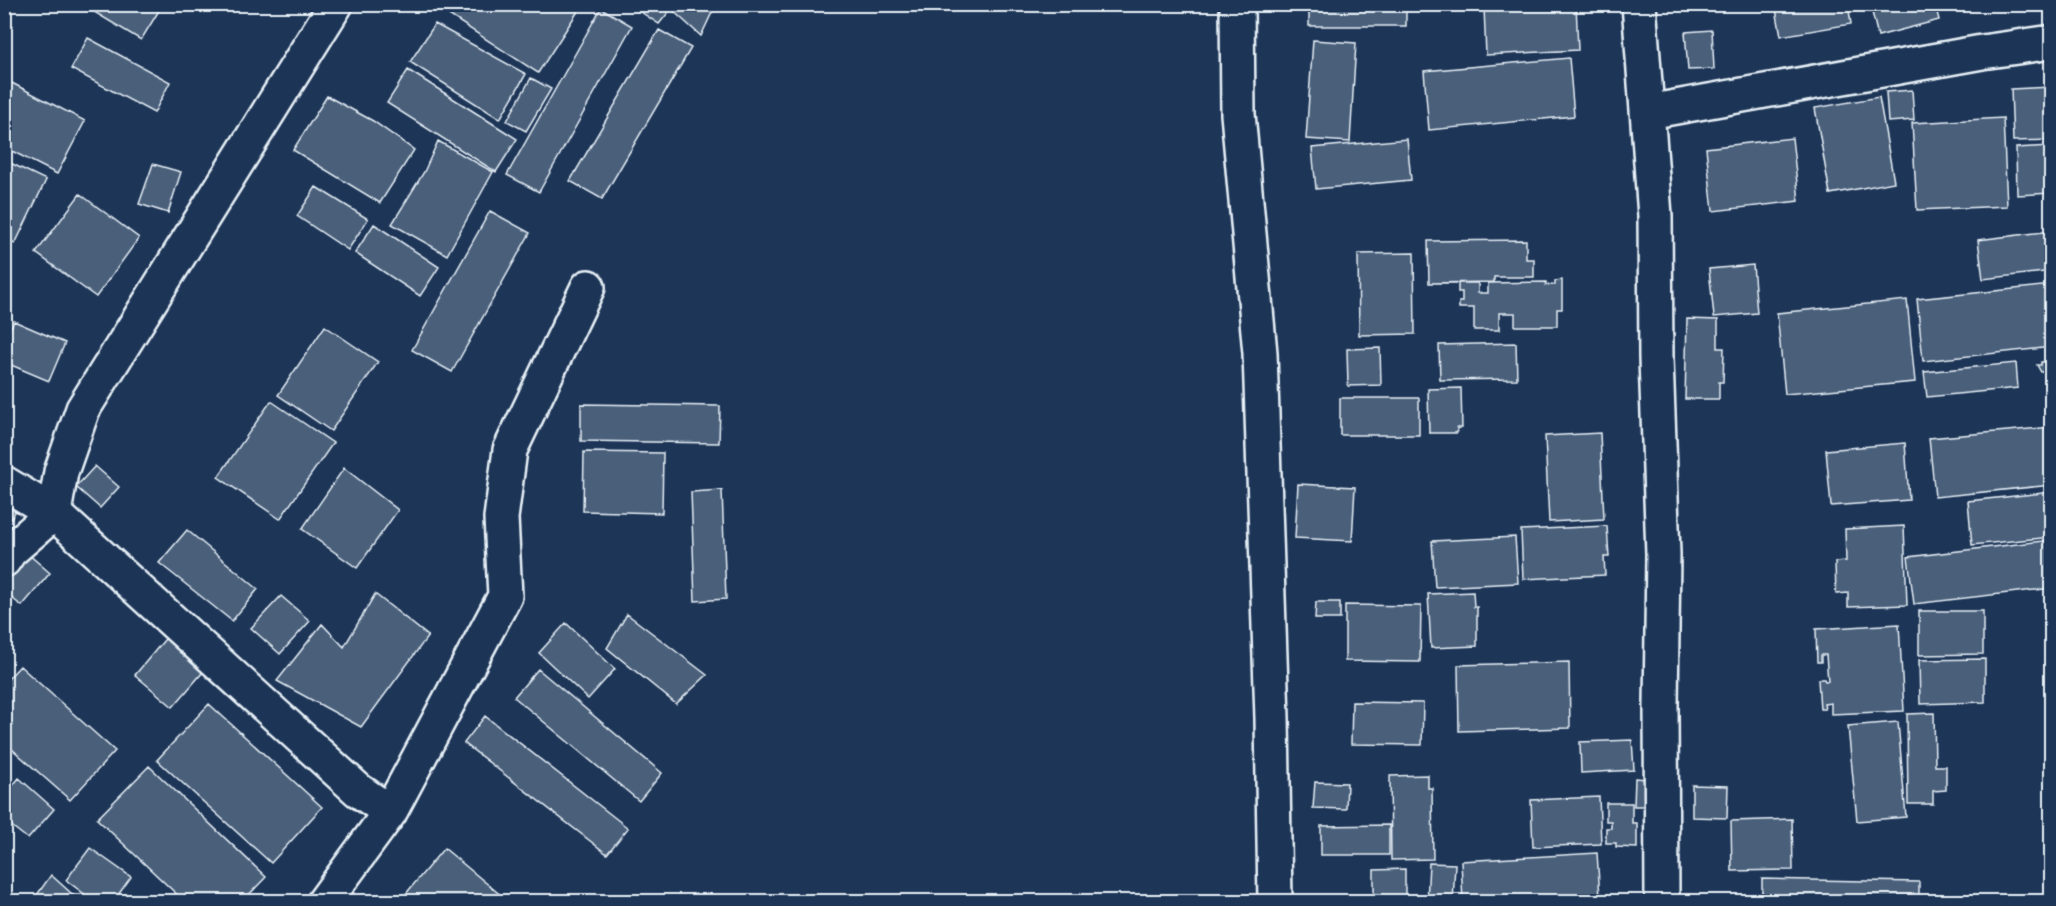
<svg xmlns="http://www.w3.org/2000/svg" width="2056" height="906" font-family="'Indie Flower',sans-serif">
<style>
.building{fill:#495e7a;stroke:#e8f1f8;stroke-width:1.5}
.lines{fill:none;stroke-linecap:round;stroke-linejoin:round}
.minor-casing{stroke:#e8f1f8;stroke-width:38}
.minor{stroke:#1d3557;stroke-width:33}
</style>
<rect width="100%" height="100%" fill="#1d3557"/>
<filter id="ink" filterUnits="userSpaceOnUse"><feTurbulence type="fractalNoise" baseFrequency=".0167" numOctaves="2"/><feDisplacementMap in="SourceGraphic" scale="12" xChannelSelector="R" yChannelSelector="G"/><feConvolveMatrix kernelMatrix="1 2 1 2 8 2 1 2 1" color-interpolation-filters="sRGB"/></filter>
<g filter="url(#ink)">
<path class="building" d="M 81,4 L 163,4 L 141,40 Z
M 432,4 L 581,4 L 582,5 L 538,73 Z
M 629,4 L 716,4 L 701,36 L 671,9 L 659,24 Z
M 1309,4 L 1406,4 L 1406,26 L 1309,26 Z
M 1547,4 L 1576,4 L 1578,50 L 1486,55 L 1484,8 Z
M 1775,4 L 1848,4 L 1851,24 L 1781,36 Z
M 1870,4 L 1935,4 L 1939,20 L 1878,36 Z
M 601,8 L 632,26 L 539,192 L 507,175 Z
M 435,24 L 526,74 L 500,119 L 410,62 Z
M 659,30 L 691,48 L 602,199 L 570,181 Z
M 1712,30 L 1714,69 L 1688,70 L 1685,32 Z
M 88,38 L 170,82 L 154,113 L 71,69 Z
M 1313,40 L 1356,43 L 1350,142 L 1306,139 Z
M 1569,58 L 1574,116 L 1429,130 L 1424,71 Z
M 408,70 L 517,139 L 496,172 L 387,103 Z
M 531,78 L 551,89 L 526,131 L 507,121 Z
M 10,82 L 85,121 L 57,174 L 4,147 L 4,92 Z
M 2052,87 L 2052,140 L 2013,141 L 2011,89 Z
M 1912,90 L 1914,120 L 1888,122 L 1886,92 Z
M 327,96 L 373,121 L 414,150 L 380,203 L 293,150 Z
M 1879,97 L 1894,182 L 1830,194 L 1815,108 Z
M 2003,118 L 2007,206 L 1917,210 L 1912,123 Z
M 1792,138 L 1799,201 L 1713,211 L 1706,148 Z
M 1407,139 L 1411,180 L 1316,189 L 1312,148 Z
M 438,141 L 493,172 L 447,255 L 392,224 L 424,172 Z
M 2052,146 L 2052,193 L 2017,195 L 2016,148 Z
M 4,160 L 46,180 L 15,244 L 4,239 Z
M 153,164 L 181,172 L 168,213 L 139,204 Z
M 316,187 L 368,219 L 348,250 L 297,216 Z
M 80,194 L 139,238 L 96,297 L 36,253 Z
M 490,211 L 530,233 L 452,372 L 412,350 Z
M 374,224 L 439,267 L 420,296 L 355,253 Z
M 2052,231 L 2052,271 L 1983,279 L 1978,240 Z
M 1526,240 L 1526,259 L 1534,259 L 1534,277 L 1494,277 L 1494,282 L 1429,283 L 1428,241 Z
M 1414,253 L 1415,334 L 1359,335 L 1358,254 Z
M 1753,265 L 1757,313 L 1714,317 L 1709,269 Z
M 1562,280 L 1562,309 L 1557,309 L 1557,326 L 1515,326 L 1515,313 L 1499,313 L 1499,330 L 1474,330 L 1474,308 L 1459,308 L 1459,302 L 1462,302 L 1462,292 L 1458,292 L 1458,283 L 1478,283 L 1478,293 L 1488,293 L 1488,283 L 1546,282 L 1546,285 L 1555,285 L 1555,281 Z
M 2052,285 L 2052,347 L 1923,361 L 1917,299 Z
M 1907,300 L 1915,382 L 1785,394 L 1777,313 Z
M 1687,319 L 1718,320 L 1718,348 L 1724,348 L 1723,382 L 1719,382 L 1719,399 L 1685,399 Z
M 14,321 L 65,343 L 49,381 L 4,362 L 4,342 Z
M 325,326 L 378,362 L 331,431 L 278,395 Z
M 1516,343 L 1517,379 L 1440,380 L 1439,345 Z
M 1380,348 L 1381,385 L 1348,386 L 1347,349 Z
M 2048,355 L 2052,355 L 2052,380 L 2048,380 L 2048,372 L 2041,372 L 2037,365 L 2041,365 L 2041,362 L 2048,362 Z
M 2016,363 L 2018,388 L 1927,397 L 1924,372 Z
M 1461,388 L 1462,428 L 1457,428 L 1457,433 L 1429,433 L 1428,389 Z
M 1340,398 L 1419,398 L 1419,435 L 1340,435 Z
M 271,401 L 333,443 L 280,519 L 218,477 Z
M 581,404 L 720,406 L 719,443 L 581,441 Z
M 2052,427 L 2052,485 L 1935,497 L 1929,438 Z
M 1600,433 L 1604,519 L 1549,522 L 1545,436 Z
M 1905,443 L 1909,500 L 1831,506 L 1826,450 Z
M 584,452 L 663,453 L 662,513 L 583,511 Z
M 95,466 L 119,487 L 100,508 L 76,487 Z
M 344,468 L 398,510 L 357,568 L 302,529 Z
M 1298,484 L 1355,487 L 1352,541 L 1295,538 Z
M 722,490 L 726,599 L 695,601 L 691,492 Z
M 2052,492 L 2052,537 L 1972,545 L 1968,501 Z
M 4,499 L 18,506 L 4,532 Z
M 1607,526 L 1609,557 L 1604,557 L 1605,575 L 1523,579 L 1521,530 Z
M 1904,526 L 1907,605 L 1848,607 L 1848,593 L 1836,594 L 1835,562 L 1846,561 L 1845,529 Z
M 187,530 L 258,589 L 232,621 L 159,563 Z
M 1515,537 L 1518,583 L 1435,587 L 1432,541 Z
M 2052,540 L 2052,588 L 1914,604 L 1908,557 Z
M 27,553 L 50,573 L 22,606 L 4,592 L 4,580 Z
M 1473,592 L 1474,607 L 1477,607 L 1477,646 L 1431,648 L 1428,594 Z
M 375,594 L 428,636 L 361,727 L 277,681 L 322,624 L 344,647 Z
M 281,596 L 310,621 L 280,654 L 251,628 Z
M 1316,602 L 1340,602 L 1340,619 L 1315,619 Z
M 1345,605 L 1421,606 L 1420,662 L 1345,661 Z
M 1919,611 L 1983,611 L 1983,654 L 1919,655 Z
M 627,614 L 707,675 L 676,704 L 607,648 Z
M 566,623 L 615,669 L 588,699 L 539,653 Z
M 1899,624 L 1904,711 L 1831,714 L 1831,703 L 1824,704 L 1825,709 L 1820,709 L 1818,679 L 1824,679 L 1825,681 L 1828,681 L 1826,655 L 1821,655 L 1821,662 L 1817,662 L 1816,629 Z
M 170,633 L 209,665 L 173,707 L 135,675 Z
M 1985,659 L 1985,702 L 1920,704 L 1919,660 Z
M 1569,662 L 1570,728 L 1459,731 L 1458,665 Z
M 20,666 L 115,751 L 70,800 L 4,742 L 4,683 Z
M 538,669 L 662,773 L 639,801 L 514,697 Z
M 1352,702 L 1423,703 L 1422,745 L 1351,744 Z
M 209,704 L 322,807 L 271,863 L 157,760 Z
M 1934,713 L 1935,766 L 1946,766 L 1946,790 L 1933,791 L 1933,804 L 1908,804 L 1907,714 Z
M 485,716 L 628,828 L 607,854 L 464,743 Z
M 1898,722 L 1906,817 L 1857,821 L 1848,726 Z
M 1632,740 L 1634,770 L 1581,773 L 1580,742 Z
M 149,766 L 266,877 L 242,902 L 185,902 L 97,819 Z
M 1428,775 L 1428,788 L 1432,788 L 1433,859 L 1391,860 L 1390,776 Z
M 19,778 L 54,809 L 28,839 L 4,820 L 4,796 Z
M 1635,778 L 1646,779 L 1645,806 L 1634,806 Z
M 1315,782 L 1347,783 L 1346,809 L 1313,808 Z
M 1692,785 L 1728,786 L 1727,818 L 1692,817 Z
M 1599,797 L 1601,844 L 1533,847 L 1531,800 Z
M 1606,803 L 1632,803 L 1632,823 L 1637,823 L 1637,848 L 1616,847 L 1616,843 L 1606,843 L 1606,828 L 1611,828 L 1611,821 L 1606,821 Z
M 1792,819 L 1793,870 L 1732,871 L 1731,821 Z
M 1389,825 L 1389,855 L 1321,855 L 1321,826 Z
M 90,848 L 131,877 L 113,902 L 95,902 L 66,880 Z
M 444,848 L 509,902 L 399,902 Z
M 1597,853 L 1600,897 L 1513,902 L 1463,902 L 1461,861 Z
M 1429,863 L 1455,864 L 1453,902 L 1427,902 Z
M 1405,869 L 1405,899 L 1374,900 L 1374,870 Z
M 51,875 L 81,902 L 32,902 Z
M 1762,879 L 1919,882 L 1919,902 L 1762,902 Z"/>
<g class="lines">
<g class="minor-casing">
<path id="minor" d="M 1237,4 L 1238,114 L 1260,353 L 1272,718 L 1275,902
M 1639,4 L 1655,216 L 1656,358 L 1663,554 L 1661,706 L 1662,902
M 1648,112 L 1982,52 L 2052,42
M 4,483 L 54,513 L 358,790 L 390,812
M 4,560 L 10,551 L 54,513 L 61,472 L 83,409 L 336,4
M 324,902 L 390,812 L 505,596 L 501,518 L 510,450 L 588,287"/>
</g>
<use href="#minor" class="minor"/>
</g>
</g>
<rect width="2056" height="906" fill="none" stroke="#1d3557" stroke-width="24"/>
<rect x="12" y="12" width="2032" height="882" fill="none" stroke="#e8f1f8" stroke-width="2" filter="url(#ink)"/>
</svg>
